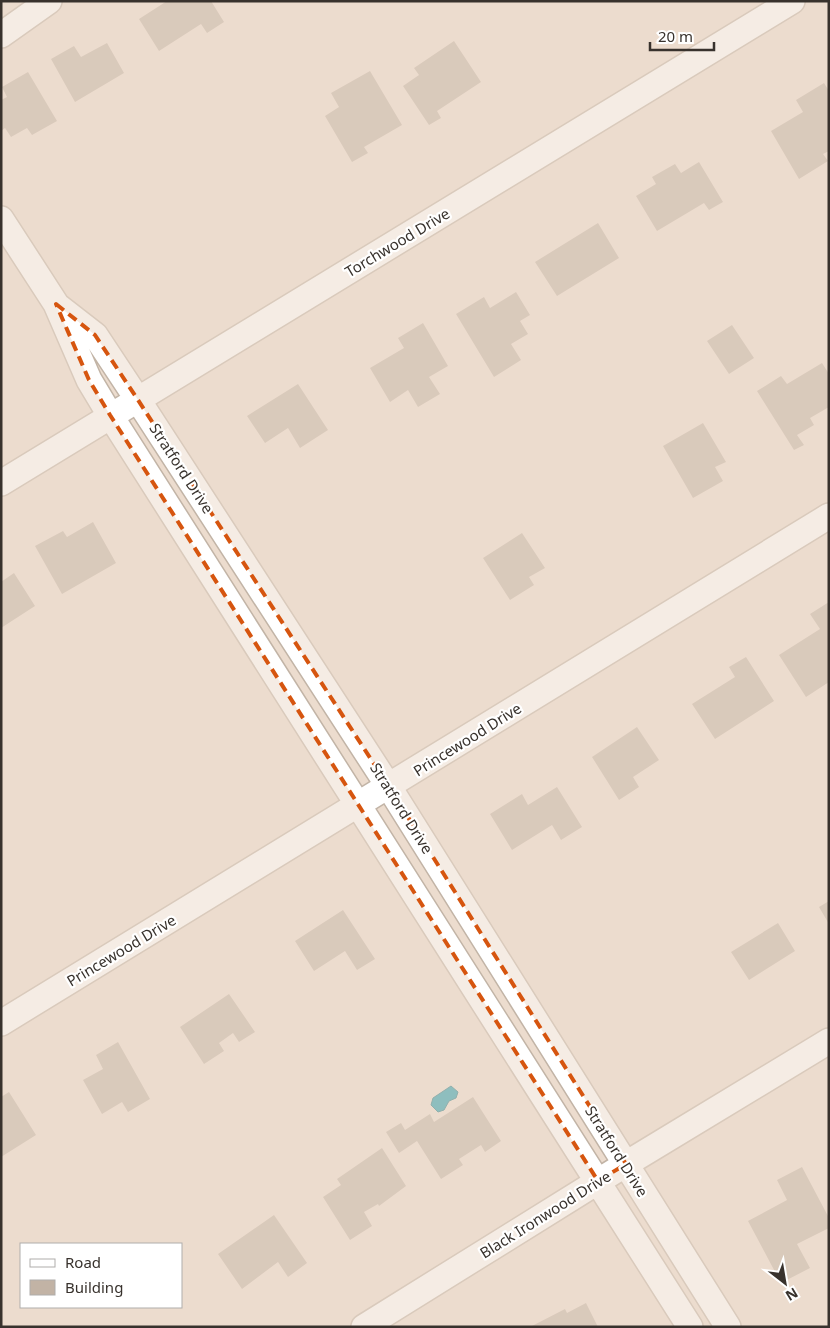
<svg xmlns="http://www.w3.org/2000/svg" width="830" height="1328" font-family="'Noto Sans',sans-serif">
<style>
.water{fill:#1c99aa;stroke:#247a84}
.building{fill:#c2b3a5}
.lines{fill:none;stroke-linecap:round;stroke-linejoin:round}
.minor-casing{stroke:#c2b4a6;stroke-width:28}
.minor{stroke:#fff;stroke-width:25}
.marked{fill:none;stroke:#d6550f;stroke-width:4;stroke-dasharray:10 6;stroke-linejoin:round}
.labels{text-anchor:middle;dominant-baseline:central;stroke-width:4.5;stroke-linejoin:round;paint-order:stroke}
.street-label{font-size:15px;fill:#38322d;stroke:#fff}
</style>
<rect width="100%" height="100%" fill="#ecdcce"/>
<path class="water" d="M 451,1086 L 458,1092 L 456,1098 L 449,1101 L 444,1110 L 438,1112 L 431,1105 L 433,1098 Z"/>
<path class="building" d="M 167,1 L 211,1 L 224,22 L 207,33 L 201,24 L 159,51 L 139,19 Z
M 454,41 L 481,82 L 437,111 L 441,118 L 429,125 L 403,86 L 419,75 L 414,68 Z
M 107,43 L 124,73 L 75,102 L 51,59 L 74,46 L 81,57 Z
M 370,71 L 402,125 L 364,147 L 368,153 L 352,162 L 325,116 L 339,107 L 331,93 Z
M 28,72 L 57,121 L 32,135 L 27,128 L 11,137 L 5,128 L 1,131 L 1,100 L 7,97 L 2,87 Z
M 824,83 L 829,91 L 829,151 L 823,154 L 828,161 L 799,179 L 771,131 L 803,112 L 796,100 Z
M 699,162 L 723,202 L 709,210 L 704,203 L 657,231 L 636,196 L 656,184 L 652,177 L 675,164 L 681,173 Z
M 598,223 L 619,258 L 557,296 L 535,262 Z
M 516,292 L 530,315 L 520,321 L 528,334 L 511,344 L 521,360 L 494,377 L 456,314 L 484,297 L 490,308 Z
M 423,323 L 448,366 L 429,377 L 440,394 L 418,407 L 408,390 L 390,402 L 370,368 L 404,348 L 398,338 Z
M 732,325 L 754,358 L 729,374 L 707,341 Z
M 822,363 L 829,374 L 829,407 L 810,418 L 814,425 L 797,435 L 804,445 L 794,450 L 757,391 L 781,376 L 787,384 Z
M 298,384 L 328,430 L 300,448 L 288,428 L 265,443 L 247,416 Z
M 703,423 L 726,462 L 715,467 L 723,481 L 693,498 L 663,446 Z
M 93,522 L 116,563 L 62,594 L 35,546 L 63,531 L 67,537 Z
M 522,533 L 545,568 L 529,577 L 534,585 L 510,600 L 483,558 Z
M 14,573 L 35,606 L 1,628 L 1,582 Z
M 829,602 L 829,682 L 806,697 L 779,655 L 820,629 L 810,614 Z
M 746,657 L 774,701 L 715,739 L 692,704 L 735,677 L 729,667 Z
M 637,727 L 659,760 L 633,777 L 639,787 L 619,800 L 592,757 Z
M 557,787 L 582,827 L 561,840 L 552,825 L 512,850 L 490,814 L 522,794 L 528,805 Z
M 829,901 L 829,924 L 819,907 Z
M 343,910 L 375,959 L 357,970 L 345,951 L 314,971 L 295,941 Z
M 778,923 L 795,951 L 749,980 L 731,952 Z
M 229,994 L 255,1032 L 239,1042 L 233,1033 L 219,1043 L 224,1051 L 204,1064 L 180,1027 Z
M 118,1042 L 150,1099 L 128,1112 L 122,1102 L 102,1114 L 83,1080 L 103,1069 L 96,1055 Z
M 9,1092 L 36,1135 L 1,1157 L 1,1097 Z
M 473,1097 L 501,1141 L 485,1152 L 481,1145 L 459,1159 L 463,1165 L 441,1179 L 417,1141 L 399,1153 L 386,1132 L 401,1123 L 405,1130 L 430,1114 L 434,1122 Z
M 382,1148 L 406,1186 L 379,1206 L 378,1204 L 364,1212 L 372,1226 L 350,1240 L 323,1197 L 341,1185 L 337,1179 Z
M 802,1167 L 829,1218 L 829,1228 L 797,1244 L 810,1268 L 781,1283 L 748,1221 L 787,1200 L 777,1180 Z
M 274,1215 L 307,1263 L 288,1277 L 278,1262 L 242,1289 L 218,1254 Z
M 586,1303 L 598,1327 L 530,1327 L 565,1309 L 567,1313 Z"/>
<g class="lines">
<g class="minor-casing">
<path id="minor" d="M 1,35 L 49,1
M 1,219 L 56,304 L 89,380 L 110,415 L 690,1327
M 59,307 L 95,335 L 138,400 L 389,787 L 728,1327
M 1,483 L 792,1
M 1,1023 L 829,516
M 364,1327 L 626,1164 L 829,1041"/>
</g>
<use href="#minor" class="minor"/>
</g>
<path d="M0 0H830V1328H0ZM 56,304 L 95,335 L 138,400 L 389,787 L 626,1164 L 598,1181 L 110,415 L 89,380 Z" fill="#ecdcce" fill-opacity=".55" fill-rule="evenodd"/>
<path class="marked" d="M 56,304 L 95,335 L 138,400 L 389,787 L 626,1164 L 598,1181 L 110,415 L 89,380 Z"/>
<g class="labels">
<g class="street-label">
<text transform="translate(397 242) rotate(-31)">Torchwood Drive</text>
<text transform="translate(182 468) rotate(57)">Stratford Drive</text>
<text transform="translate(467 739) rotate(-32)">Princewood Drive</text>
<text transform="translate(402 808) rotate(58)">Stratford Drive</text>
<text transform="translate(121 950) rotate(-31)">Princewood Drive</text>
<text transform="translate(617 1151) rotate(58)">Stratford Drive</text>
<text transform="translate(545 1214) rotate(-32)">Black Ironwood Drive</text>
</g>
</g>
<rect width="830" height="1328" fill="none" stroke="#38322d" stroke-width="5"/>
<rect x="20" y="1243" width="162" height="65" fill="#ffffff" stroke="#afadab"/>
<rect x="30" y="1259" width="25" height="8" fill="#ffffff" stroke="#afadab"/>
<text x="65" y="1268" font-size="15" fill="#38322d">Road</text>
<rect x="30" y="1280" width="25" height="15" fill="#c2b3a5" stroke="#afadab"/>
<text x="65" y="1293" font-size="15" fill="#38322d">Building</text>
<g transform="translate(785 1283) rotate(149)" stroke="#ffffff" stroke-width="4" paint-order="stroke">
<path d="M0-4L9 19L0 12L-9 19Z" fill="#38322d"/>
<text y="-8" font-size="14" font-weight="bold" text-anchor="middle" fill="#38322d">N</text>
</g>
<path d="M650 42v8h64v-8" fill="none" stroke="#38322d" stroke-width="2.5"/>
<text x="658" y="42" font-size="15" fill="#38322d" stroke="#ffffff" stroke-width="4" paint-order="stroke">20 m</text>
</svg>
